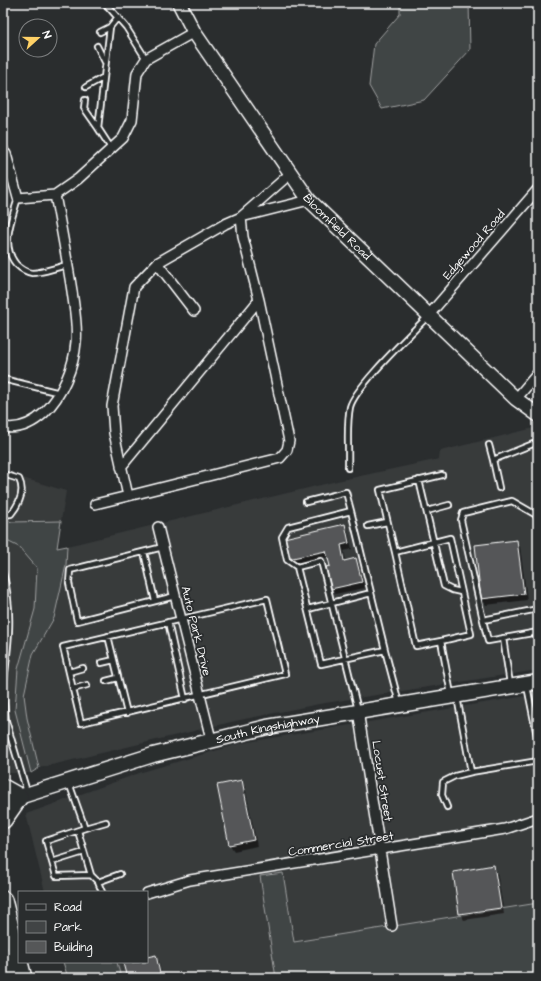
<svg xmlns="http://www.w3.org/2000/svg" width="541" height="981" font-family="'Architects Daughter',sans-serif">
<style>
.built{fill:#373a3b}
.green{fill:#414445;stroke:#a0a2a2}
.shadow{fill:#0007}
.building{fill:#555758;stroke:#fff}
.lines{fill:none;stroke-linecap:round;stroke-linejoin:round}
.lane-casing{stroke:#fff;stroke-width:8}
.street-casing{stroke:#fff;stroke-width:12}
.secondary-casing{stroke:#fff;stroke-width:16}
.primary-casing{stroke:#fff;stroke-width:17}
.highway-casing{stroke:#fff;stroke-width:20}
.lane{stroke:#2a2d2e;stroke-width:4.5}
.street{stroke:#2a2d2e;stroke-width:9}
.secondary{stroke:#2a2d2e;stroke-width:13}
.primary{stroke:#2a2d2e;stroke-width:14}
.highway{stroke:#2a2d2e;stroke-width:17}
.labels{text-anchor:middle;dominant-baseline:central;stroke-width:3.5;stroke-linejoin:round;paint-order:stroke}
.street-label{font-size:12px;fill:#fff;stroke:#2a2d2e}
</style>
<rect width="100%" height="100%" fill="#2a2d2e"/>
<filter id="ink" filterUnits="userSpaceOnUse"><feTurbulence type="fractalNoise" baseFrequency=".025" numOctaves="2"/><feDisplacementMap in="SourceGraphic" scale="8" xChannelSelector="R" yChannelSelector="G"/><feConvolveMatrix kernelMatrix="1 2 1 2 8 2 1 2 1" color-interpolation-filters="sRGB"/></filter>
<g filter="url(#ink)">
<path class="built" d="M 538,427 L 538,670 L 319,704 L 240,720 L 39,768 L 27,718 L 24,695 L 33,654 L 54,618 L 66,565 L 67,546 L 337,481 L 439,459 L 440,451 Z
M 3,472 L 66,491 L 61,521 L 12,522 L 3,519 Z
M 3,539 L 19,547 L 37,568 L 35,609 L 18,669 L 15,710 L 31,773 L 9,773 L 3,768 Z
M 538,694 L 538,903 L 294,942 L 283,873 L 260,876 L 276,978 L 121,978 L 117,962 L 147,962 L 147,892 L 45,892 L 26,814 L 142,772 L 242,743 Z"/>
<path class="green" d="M 400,3 L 469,3 L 470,50 L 424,100 L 382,109 L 369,86 L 374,44 L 400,14 Z
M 3,519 L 12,522 L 61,521 L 57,548 L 67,546 L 66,565 L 54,618 L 33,654 L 24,695 L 27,718 L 39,768 L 31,773 L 15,710 L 18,669 L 35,609 L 37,568 L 19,547 L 3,539 Z
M 283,873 L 294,942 L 538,903 L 538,978 L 276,978 L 260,876 Z
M 63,962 L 117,962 L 121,978 L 68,978 Z"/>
<path class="shadow" d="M 344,525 L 348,531 L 352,549 L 344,551 L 346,561 L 356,559 L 359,565 L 365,588 L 335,594 L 332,588 L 331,567 L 329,557 L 293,565 L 289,559 L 285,539 Z
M 517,541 L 520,547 L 527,600 L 486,605 L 482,599 L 476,546 Z
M 241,781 L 245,787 L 257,846 L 234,851 L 230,845 L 218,786 Z
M 494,866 L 497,872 L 504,914 L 464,920 L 460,914 L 454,872 Z
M 155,956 L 159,962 L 162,978 L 128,978 L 124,963 L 147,962 L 147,958 Z"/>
<path class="building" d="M 345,524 L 349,543 L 341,545 L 344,561 L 356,558 L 362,582 L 331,589 L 326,567 L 330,566 L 326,551 L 288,559 L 284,538 Z
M 517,540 L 524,594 L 481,599 L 475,545 Z
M 242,780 L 254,840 L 229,845 L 217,785 Z
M 494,865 L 501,908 L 459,914 L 453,872 Z
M 156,955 L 161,978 L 127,978 L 123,963 L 147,962 L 147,957 Z"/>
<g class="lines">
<g class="lane-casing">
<path id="lane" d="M 105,3 L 126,27 L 146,59
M 100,32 L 110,27
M 97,46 L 105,62
M 86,87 L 104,77
M 85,100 L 84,108 L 98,128
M 3,142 L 6,154
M 111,148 L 98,128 L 110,27 L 118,17
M 18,198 C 12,219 0,245 16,264 C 21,269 25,272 32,273 C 44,273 56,267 68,265
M 3,379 L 60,393
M 489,445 L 493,460
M 348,468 C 349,448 346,427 350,407 C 355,387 412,333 428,316
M 3,474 L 19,479 C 25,491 20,503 11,514 L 3,515
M 419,480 L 444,586 L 452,590 L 461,592
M 499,488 L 493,460 L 538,442
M 306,502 L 346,492 L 351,511 L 288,527 L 282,537 L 287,560 L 297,567 L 321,664 L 385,650 L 399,703
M 351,511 L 385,650
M 427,511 L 449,505
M 538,516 L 512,501 L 463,513 L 461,520 L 483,620 L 538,609
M 368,526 L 387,522
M 163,547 L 70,570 L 69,583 L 77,621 L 175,596
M 144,552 L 155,601
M 395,552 L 380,490 L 442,475
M 297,567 L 321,561 L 358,710
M 3,573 C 14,611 8,649 3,688
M 267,599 L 285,674 L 81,723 L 63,647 Z
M 308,609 L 371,593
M 483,620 L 488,641 L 538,632
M 168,622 L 185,699
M 108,636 L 127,713
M 503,638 L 510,684
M 441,641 L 416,646 L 395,552 L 450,538 L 471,634 L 441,641 L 451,694
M 101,663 L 114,660
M 69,672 L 83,668
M 106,681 L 118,678
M 527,686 L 538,741
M 73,689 L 87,685
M 3,695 L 6,721 L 27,792
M 457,697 L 471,772 L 538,761
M 69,783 L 85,828 L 46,841 L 56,876 L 91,875 L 78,831
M 447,807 L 442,795 L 443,782 L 455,776 L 471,772
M 85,828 L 106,822
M 52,862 L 84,852
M 91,875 L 98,882 L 102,892
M 98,882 L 120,874"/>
</g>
<g class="street-casing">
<path id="street" d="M 3,153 L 6,154 L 18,198 L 55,195 L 78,179 L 123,138 L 132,120 L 137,73 L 146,59 L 194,32
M 291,173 L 241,217 L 243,237 L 259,300 L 289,441 L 287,450 L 280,458 L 128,496 L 114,433 L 112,406 L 134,287 L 157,263 L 225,224 L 241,217 L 309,200
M 157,263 L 194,311
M 428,316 L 538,189
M 516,399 L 538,373
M 3,427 C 19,430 32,424 44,413 C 62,396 74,367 76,342 C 78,326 74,307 72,291 C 67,259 61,227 55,195
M 121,467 L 259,300
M 95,504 L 128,496
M 158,527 L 211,739
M 358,711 L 392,926
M 147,893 L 190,880 L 505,829 L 538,818"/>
</g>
<g class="secondary-casing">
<g id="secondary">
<path id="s1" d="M 179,3 L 194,32 L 309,200 L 516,399 L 538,415"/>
</g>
</g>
<g class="primary-casing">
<g id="primary">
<path id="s2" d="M 3,802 L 153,755 L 267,727 L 538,682"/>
</g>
</g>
<g class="highway-casing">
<path id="highway" d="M 3,788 L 19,797 L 3,820
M 3,900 L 23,978
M 3,957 L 8,978"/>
</g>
<use href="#lane" class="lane"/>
<use href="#street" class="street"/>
<use href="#secondary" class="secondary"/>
<use href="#primary" class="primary"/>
<use href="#highway" class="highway"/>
</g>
</g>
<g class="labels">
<g class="street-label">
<text stroke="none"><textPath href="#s1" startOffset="275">Bloomfield Road</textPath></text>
<text transform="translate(474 245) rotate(-49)">Edgewood Road</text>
<text transform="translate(196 631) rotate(76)">Auto Park Drive</text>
<text stroke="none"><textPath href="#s2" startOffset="275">South Kingshighway</textPath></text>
<text transform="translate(382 781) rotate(81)">Locust Street</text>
<text transform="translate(341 844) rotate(-9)">Commercial Street</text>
</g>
</g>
<rect width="541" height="981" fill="none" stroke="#2a2d2e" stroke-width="16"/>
<rect x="8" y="8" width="525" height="965" fill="none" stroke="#fff" stroke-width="1.5" filter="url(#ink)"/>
<rect x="18" y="891" width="130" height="72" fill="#2a2d2e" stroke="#7f8182"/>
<rect x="26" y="904" width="20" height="6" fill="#2a2d2e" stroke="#7f8182"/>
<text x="54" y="911" font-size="12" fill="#ffffff">Road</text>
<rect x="26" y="921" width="20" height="12" fill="#414445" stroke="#7f8182"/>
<text x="54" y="931" font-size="12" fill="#ffffff">Park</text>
<rect x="26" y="941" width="20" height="12" fill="#555758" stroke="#7f8182"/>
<text x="54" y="951" font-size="12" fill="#ffffff">Building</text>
<g transform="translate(38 38) rotate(69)"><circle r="19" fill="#2a2d2e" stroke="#7f8182"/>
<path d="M0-3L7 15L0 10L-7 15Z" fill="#ffd166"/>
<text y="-6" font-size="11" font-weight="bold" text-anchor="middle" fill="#ffffff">N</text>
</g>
</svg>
